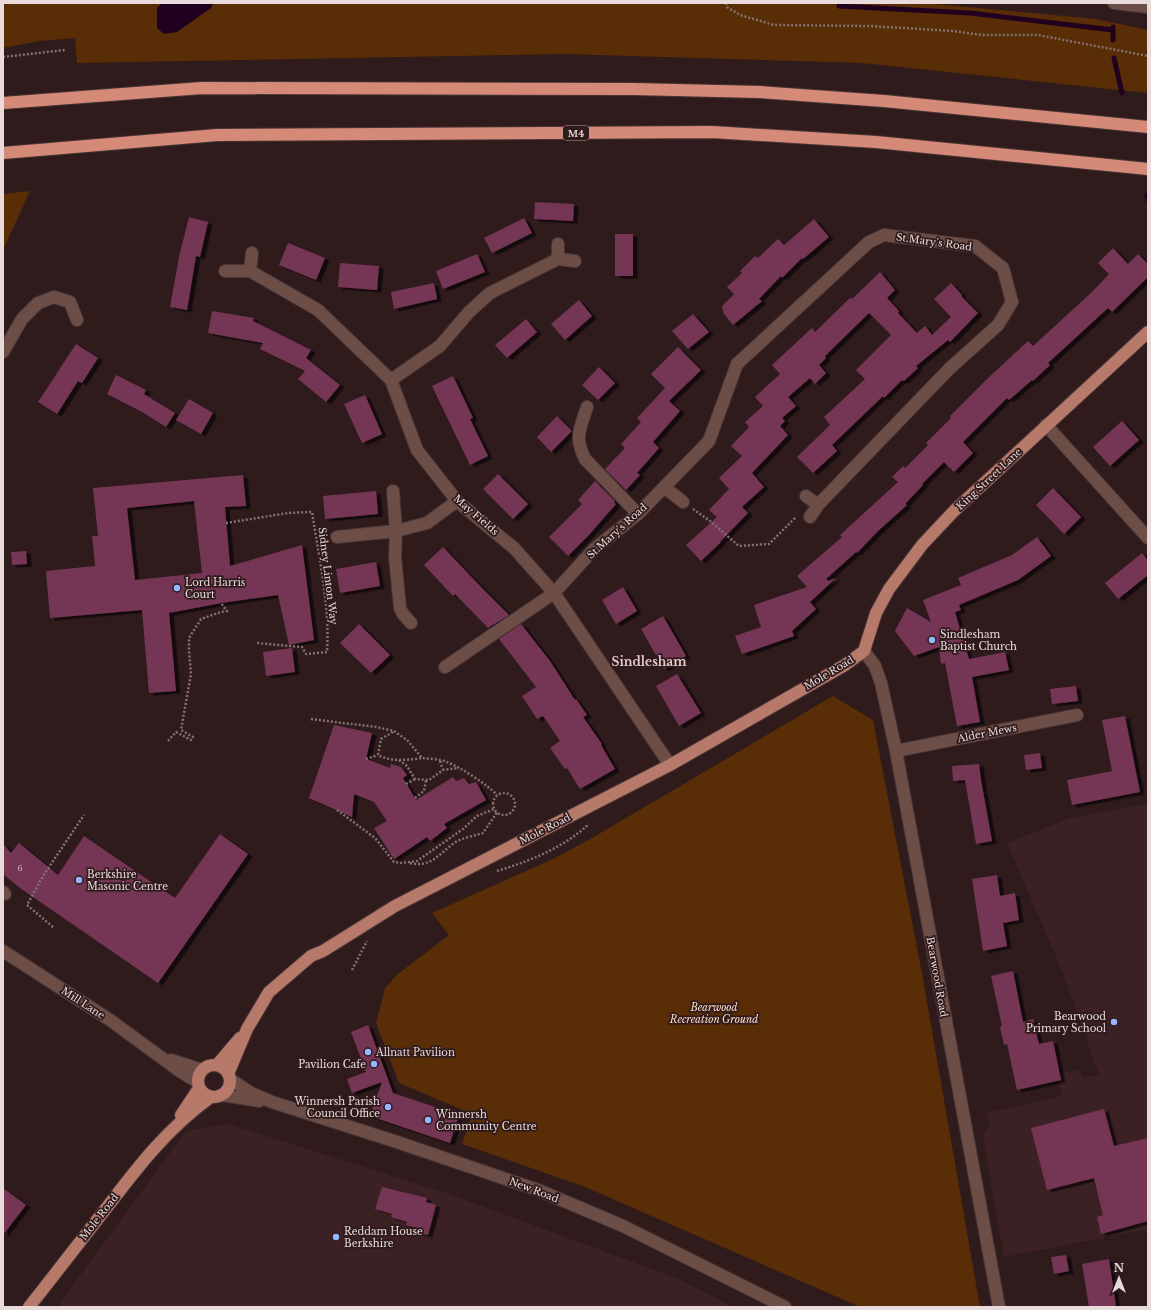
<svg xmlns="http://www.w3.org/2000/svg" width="1151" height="1310" font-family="'Libre Baskerville',serif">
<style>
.built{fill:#3c2124}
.green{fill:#592d05}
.water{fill:#21001f}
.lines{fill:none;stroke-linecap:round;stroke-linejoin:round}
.stream{stroke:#21001f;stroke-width:5}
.building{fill:#753554;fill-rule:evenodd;filter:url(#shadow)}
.minor-casing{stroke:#493537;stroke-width:14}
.major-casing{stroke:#493537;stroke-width:14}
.highway-casing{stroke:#493537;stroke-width:14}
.path{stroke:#847273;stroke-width:2.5;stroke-dasharray:2 2;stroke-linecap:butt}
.minor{stroke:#6c4e46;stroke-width:12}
.major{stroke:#b77969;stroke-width:12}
.highway{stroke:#d58a77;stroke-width:12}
.poi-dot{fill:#96b6fd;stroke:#2f1a1c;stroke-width:1.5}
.labels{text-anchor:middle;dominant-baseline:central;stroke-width:3.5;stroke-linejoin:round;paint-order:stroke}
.number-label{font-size:8px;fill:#ccb1b9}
.shield{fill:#2f1a1c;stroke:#b1a0a2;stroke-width:1}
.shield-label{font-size:9px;font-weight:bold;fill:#e9dadb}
.street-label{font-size:10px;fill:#e9dadb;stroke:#2f1a1c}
.poi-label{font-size:10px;fill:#e9dadb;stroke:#2f1a1c;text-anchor:start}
.park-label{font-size:10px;font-style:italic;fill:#fedbc3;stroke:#2f1a1c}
.quarter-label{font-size:12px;font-weight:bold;fill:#e5c8c9;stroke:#2f1a1c}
</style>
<defs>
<filter id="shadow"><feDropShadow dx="4.5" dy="2.5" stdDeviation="0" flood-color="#0009"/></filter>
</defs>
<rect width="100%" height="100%" fill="#2f1a1c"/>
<path class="built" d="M 1148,804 L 1148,1229 L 1004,1257 L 983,1137 L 989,1125 L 987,1113 L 1062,1096 L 1056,1074 L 1078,1070 L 1083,1077 L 1099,1075 L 1063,973 L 1007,843 L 1070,818 Z
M 229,1124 L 449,1194 L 679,1279 L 733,1307 L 57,1307 L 186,1131 Z"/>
<path class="green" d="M 3,3 L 925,3 L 1096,19 L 1148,30 L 1148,93 L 862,63 L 564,54 L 77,63 L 75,38 L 39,41 L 3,48 Z
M 30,191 L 3,250 L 3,194 Z
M 833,696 L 873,720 L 923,979 L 980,1307 L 860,1307 L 585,1187 L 462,1144 L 472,1114 L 399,1083 L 376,1023 L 385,988 L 399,973 L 449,935 L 432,913 L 553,859 L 592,838 Z"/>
<path class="water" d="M 162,3 L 213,3 L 211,8 L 177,32 L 164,34 L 157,28 L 157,8 Z"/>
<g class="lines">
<path class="stream" d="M 839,6 L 970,13 L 1113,30
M 1113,27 L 1113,40
M 1114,58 L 1122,93
M 1147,195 L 1148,200"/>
</g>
<path class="building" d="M 535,202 L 574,204 L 573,221 L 534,219 Z
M 189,217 L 208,222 L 200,257 L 196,256 L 187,310 L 170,307 L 179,257 Z
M 524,218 L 532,233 L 492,253 L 484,238 Z
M 814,219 L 829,237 L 803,259 L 802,258 L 782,278 L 781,276 L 759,299 L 762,301 L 733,325 L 724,314 L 722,306 L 734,294 L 727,287 L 742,273 L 740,271 L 755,256 L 758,258 L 778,239 L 784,245 Z
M 615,234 L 633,234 L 633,276 L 615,276 Z
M 288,243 L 325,258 L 316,280 L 279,265 Z
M 1113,248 L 1128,264 L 1138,254 L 1148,264 L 1148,277 L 1112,312 L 1108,308 L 1048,363 L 1050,365 L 1033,381 L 1032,380 L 1009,400 L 1007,398 L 963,442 L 973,453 L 954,472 L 944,462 L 922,484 L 923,485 L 905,504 L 907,505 L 878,531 L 857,553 L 856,552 L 826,579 L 828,581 L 836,578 L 810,602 L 816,609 L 792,631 L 794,636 L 742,654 L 735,636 L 761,627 L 754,605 L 807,587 L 797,576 L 842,537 L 840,535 L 898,482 L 892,477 L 903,466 L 905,468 L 928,445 L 926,443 L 951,418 L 950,416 L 988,378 L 1028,341 L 1033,346 L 1092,292 L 1109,274 L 1098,263 Z
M 477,254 L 485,272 L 443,289 L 436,271 Z
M 340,263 L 379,266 L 377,290 L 338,287 Z
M 880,272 L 895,290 L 887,298 L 899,311 L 898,313 L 917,333 L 925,326 L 932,335 L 951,317 L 934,299 L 951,283 L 962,295 L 961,296 L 978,313 L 950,342 L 948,340 L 916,366 L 918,368 L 904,381 L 902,380 L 884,398 L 883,396 L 832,445 L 837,451 L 813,473 L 797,457 L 830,425 L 824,417 L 865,379 L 856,370 L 891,335 L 869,313 L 825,356 L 826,358 L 819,365 L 826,373 L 815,384 L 810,378 L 788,397 L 796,406 L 782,418 L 785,421 L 780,426 L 788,435 L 752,473 L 764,487 L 742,507 L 748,513 L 720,542 L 721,542 L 701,561 L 686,545 L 717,517 L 709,510 L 729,489 L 719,478 L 742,456 L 731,446 L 749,427 L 745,422 L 763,406 L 755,397 L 780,374 L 772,365 L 812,328 L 815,332 L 850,298 L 852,299 Z
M 434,283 L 437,299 L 394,309 L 391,292 Z
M 579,300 L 592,316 L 565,340 L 551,324 Z
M 212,311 L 254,318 L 253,321 L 311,350 L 306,358 L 340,385 L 326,402 L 298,379 L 305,371 L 260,349 L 263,343 L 208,333 Z
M 693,314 L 709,332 L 688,349 L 672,331 Z
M 526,319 L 537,332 L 507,358 L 495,345 Z
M 76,344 L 98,358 L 82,383 L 78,381 L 57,414 L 38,402 Z
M 678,347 L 701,370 L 669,401 L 680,411 L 653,442 L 659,448 L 637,473 L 640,475 L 626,490 L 605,469 L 625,448 L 621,444 L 641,422 L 637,418 L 665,388 L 651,374 Z
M 599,367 L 615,383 L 598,400 L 582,385 Z
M 116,375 L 146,390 L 144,394 L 175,413 L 166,427 L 144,413 L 107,394 Z
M 453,376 L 473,418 L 470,419 L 488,456 L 470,465 L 432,386 Z
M 365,395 L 382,434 L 362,443 L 344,404 Z
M 189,399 L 213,413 L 201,434 L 176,420 Z
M 557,416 L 572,431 L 551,452 L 537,437 Z
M 1122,421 L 1139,440 L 1110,466 L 1093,447 Z
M 498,474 L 528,504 L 513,519 L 483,489 Z
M 243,475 L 246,506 L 225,507 L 230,566 L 302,545 L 314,640 L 289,645 L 278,595 L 221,603 L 169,613 L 176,691 L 149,693 L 142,610 L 50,618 L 46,571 L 95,566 L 92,536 L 98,536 L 93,488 ZM 194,501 L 202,573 L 135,580 L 127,508 Z
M 595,481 L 615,501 L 614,503 L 616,504 L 588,536 L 568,556 L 549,537 L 582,504 L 578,500 Z
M 1053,488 L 1081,517 L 1064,534 L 1036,505 Z
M 376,491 L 378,514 L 325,519 L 323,496 Z
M 1037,537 L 1051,556 L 1018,580 L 959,605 L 961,610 L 955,612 L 969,659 L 1005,652 L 1009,670 L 972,677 L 980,722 L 957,726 L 945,663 L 941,664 L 939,647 L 914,656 L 895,631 L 907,608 L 931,622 L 923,600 L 961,585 L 958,578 L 1012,555 Z
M 443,547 L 482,588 L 509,615 L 488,628 L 455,594 L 453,596 L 424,565 Z
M 26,551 L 27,564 L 12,565 L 11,552 Z
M 1142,553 L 1148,561 L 1148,575 L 1118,599 L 1105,583 Z
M 376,562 L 380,586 L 340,593 L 336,569 Z
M 623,587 L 637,611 L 616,624 L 602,600 Z
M 663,616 L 686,656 L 664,669 L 641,629 Z
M 359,624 L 390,655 L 371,673 L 340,643 Z
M 521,624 L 550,661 L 575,700 L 576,699 L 587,715 L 583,717 L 602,744 L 601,745 L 615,769 L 580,789 L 567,768 L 565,769 L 550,748 L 560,741 L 543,716 L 537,719 L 522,696 L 536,687 L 499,639 Z
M 292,648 L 295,672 L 266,676 L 263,652 Z
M 677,674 L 701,713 L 679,726 L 656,686 Z
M 1076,686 L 1078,701 L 1052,704 L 1050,689 Z
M 1125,716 L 1140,792 L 1072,805 L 1067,780 L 1112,771 L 1102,720 Z
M 334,725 L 372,733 L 366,759 L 390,768 L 391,764 L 401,767 L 407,775 L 403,778 L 416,800 L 453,777 L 456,781 L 464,778 L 469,784 L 476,782 L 486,800 L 444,824 L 447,828 L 430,841 L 427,837 L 394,859 L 374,828 L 387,821 L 374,802 L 354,794 L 352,817 L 309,798 Z
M 1040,753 L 1042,768 L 1026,770 L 1024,755 Z
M 979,764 L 981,780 L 992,841 L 976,844 L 965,780 L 953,781 L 952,766 Z
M 220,834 L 248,854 L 158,983 L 20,888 L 3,874 L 3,844 L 11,853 L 19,843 L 58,875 L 84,836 L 175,898 Z
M 997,875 L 1000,896 L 1015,893 L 1019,920 L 1003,923 L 1007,946 L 983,951 L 972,879 Z
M 1013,971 L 1023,1022 L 1033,1019 L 1039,1044 L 1053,1041 L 1061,1080 L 1017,1090 L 1007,1044 L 1004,1045 L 1000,1027 L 1002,1026 L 991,976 Z
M 368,1025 L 393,1093 L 459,1115 L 450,1143 L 370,1116 L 382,1082 L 352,1093 L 347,1079 L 366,1072 L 351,1032 Z
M 1104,1109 L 1114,1146 L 1148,1138 L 1148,1221 L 1101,1234 L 1097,1217 L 1103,1215 L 1094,1178 L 1047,1190 L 1031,1128 Z
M 382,1187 L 427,1198 L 426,1202 L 436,1205 L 428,1235 L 416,1232 L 417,1228 L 406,1225 L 407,1222 L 391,1217 L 392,1214 L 375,1209 Z
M 3,1188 L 26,1205 L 3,1235 Z
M 1066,1255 L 1069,1271 L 1054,1274 L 1051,1257 Z
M 1109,1259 L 1116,1307 L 1089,1307 L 1082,1264 Z"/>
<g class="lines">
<g class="minor-casing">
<path id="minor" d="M 1114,3 L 1148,7
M 252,253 L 250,271 L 318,310 L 391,380 L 417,450 L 457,501 L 514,548 L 554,593 L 670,765
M 558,259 L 575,261
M 225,271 L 250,271
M 3,352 L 22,319 L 38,303 L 54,297 L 70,302 L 77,320
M 391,380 L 440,346 L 469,312 L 490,293 L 558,259 L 558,244
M 587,407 C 580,429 574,437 585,459 L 638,514
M 1046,425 L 1148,538
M 664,487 L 683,502
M 393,491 L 396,531 L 427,523 L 457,501
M 806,496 L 818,505
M 337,537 L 396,531 L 395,557 L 400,608 L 403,614 L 411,623
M 864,651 L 875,666 L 881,683 L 896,751 L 999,1307
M 445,667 L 554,593 L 594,549 L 638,514 L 709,441 L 737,364 L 869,242 L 884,235 L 975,246 L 1003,268 L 1012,302 L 998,325 L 949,369 L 818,505 L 810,517
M 896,751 L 1077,715
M 3,892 L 5,894
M 3,951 L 110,1020 L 181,1072 L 198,1082
M 171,1060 L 202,1070
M 230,1079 L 251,1093 L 272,1102 L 394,1141 L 538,1190 L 623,1226 L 785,1307
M 222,1095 L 259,1101"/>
</g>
<g class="major-casing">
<path id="major" d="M 217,1065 L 240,1038
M198 1081a16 16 0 1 1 32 0a16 16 0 1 1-32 0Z
M 228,1074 L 247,1029 L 269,992 L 311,956 L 323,951 L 395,906 L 670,765 L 845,665 L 864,651 L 876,613 L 889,589 L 922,545 L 954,511 L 1148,332
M 181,1115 L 199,1088
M 29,1307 C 56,1273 82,1239 108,1206 C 140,1164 168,1128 211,1097"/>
</g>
<g class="highway-casing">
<path id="highway" d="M 3,103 L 202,88 L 633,89 L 760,92 L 884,101 L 1148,127
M 3,153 L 217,135 L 712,132 L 876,142 L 1148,169"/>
</g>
<path class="path" d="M 726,3 L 727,7 L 740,15 L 774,25 L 870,26 L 953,31 L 982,35 L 1038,35 L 1148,56
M 3,57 L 65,50
M 693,509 L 710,521 L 739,546 L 769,544 L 796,517
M 226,523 L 288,513 L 312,512 C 319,558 330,606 327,652 L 306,654 L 302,647 L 256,643
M 311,719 L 376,727 L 394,731 L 408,741 L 422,758 C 430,759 440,759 447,762 C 460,767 488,785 497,795
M 393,732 L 381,739 L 378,755 C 391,762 408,760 422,758
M 168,741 L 176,732 L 191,740 L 193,737 L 181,730 L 191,674 L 189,650 L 189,638 L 201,619 L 221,612 L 227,611 L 221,603
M 366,759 L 378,755
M 399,760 L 407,766 L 415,779 L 429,780 L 443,770 L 458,768
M 440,761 L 443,770
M 406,784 L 415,779
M493 804a11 11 0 1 1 22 0a11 11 0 1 1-22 0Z
M 415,798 L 424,791 L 426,780
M 337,810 L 375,838 L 394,862 L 401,863 L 417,861 L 463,829 L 477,816 L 494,809
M 410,863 C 431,868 439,854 454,843 C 459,839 476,835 483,833 L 496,814 L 496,812
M 497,871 C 530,861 563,848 589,824
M 53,927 L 27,905 L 43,876 L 84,815
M 352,970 L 367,941"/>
<use href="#minor" class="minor"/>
<use href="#major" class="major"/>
<use href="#highway" class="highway"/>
</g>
<g class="poi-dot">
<circle cx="177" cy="588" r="4"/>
<circle cx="932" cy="640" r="4"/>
<circle cx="79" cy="880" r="4"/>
<circle cx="1114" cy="1022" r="4"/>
<circle cx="368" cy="1052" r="4"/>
<circle cx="374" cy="1064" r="4"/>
<circle cx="388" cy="1107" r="4"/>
<circle cx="428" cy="1120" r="4"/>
<circle cx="336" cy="1237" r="4"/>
</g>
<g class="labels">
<g class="number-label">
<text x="20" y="868">6</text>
</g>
<rect class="shield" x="563" y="126" width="26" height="14" rx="3"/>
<g class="shield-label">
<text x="576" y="133">M4</text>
</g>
<g class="street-label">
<text transform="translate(934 242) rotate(8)">St.Mary's Road</text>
<text transform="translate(989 479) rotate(-43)">King Street Lane</text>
<text transform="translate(476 515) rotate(41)">May Fields</text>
<text transform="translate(617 531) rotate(-42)">St.Mary's Road</text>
<text transform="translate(328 576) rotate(83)">Sidney Linton Way</text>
<text transform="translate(829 673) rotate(-31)">Mole Road</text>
<text transform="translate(987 733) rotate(-11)">Alder Mews</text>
<text transform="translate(545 829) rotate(-27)">Mole Road</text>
<text transform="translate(937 977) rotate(80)">Bearwood Road</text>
<text transform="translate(83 1003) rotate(33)">Mill Lane</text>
<text transform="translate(534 1190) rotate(21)">New Road</text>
<text transform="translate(99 1217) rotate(-52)">Mole Road</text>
</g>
<g class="poi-label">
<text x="185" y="582">Lord Harris<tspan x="185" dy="12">Court</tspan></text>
<text x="940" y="634">Sindlesham<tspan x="940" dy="12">Baptist Church</tspan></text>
<text x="87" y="874">Berkshire<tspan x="87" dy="12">Masonic Centre</tspan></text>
<text x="1106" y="1016" text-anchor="end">Bearwood<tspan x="1106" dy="12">Primary School</tspan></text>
<text x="376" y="1052">Allnatt Pavilion</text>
<text x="366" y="1064" text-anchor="end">Pavilion Cafe</text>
<text x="380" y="1101" text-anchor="end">Winnersh Parish<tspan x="380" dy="12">Council Office</tspan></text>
<text x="436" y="1114">Winnersh<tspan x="436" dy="12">Community Centre</tspan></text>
<text x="344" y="1231">Reddam House<tspan x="344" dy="12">Berkshire</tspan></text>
</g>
<g class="park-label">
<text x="714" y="1007">Bearwood<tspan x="714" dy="12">Recreation Ground</tspan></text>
</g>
<g class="quarter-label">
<text x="649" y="661">Sindlesham</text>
</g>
</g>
<rect width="1151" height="1310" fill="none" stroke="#e9dadb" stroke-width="8"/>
<g transform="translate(1119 1278)" stroke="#2f1a1c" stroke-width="3" paint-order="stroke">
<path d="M0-3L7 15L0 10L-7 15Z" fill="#e9dadb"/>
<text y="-6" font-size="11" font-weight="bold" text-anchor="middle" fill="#e9dadb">N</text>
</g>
</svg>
